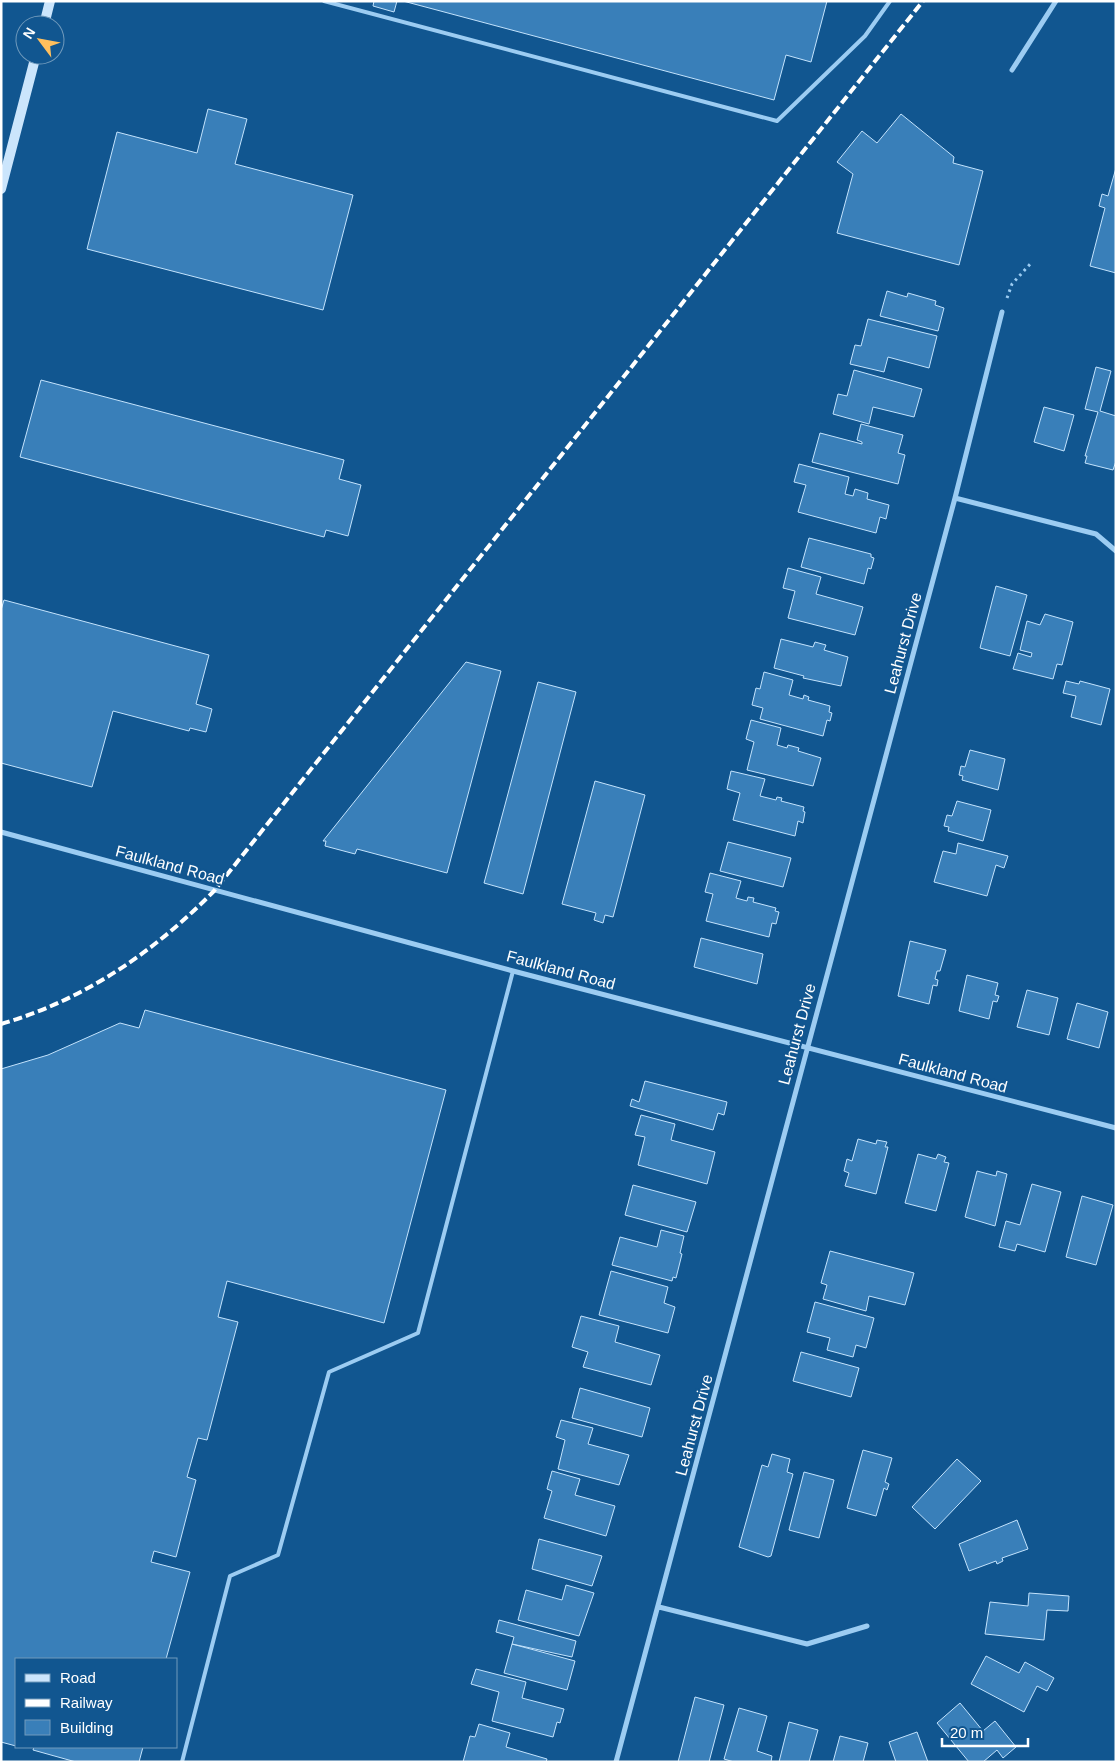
<svg xmlns="http://www.w3.org/2000/svg" width="1117" height="1763" font-family="Helvetica,sans-serif">
<style>
.building{fill:#397fb9;stroke:#c3e3fd}
.lines{fill:none;stroke-linecap:round;stroke-linejoin:round}
.path{stroke:#9cccf2;stroke-width:3;stroke-dasharray:2.5 4;stroke-linecap:butt}
.lane{stroke:#9cccf2;stroke-width:4}
.street{stroke:#9cccf2;stroke-width:5}
.secondary{stroke:#cbe5fc;stroke-width:10}
.rail{stroke:#fff;stroke-width:4;stroke-dasharray:9 4;stroke-linecap:butt}
.labels{text-anchor:middle;dominant-baseline:central;stroke-width:4;stroke-linejoin:round;paint-order:stroke}
.street-label{font-size:16px;fill:#fff;stroke:#115690}
</style>
<rect width="100%" height="100%" fill="#115690"/>
<path class="building" d="M 374,1 L 397,1 L 394,12 L 373,6 Z
M 403,1 L 827,1 L 811,62 L 786,55 L 774,100 Z
M 208,109 L 247,119 L 235,164 L 353,195 L 323,310 L 87,249 L 117,132 L 197,153 Z
M 901,114 L 954,157 L 953,163 L 983,171 L 959,265 L 837,233 L 853,174 L 837,162 L 862,131 L 877,143 Z
M 1116,168 L 1116,273 L 1090,266 L 1105,208 L 1099,206 L 1102,194 L 1108,196 Z
M 887,291 L 907,297 L 908,293 L 936,301 L 935,305 L 944,308 L 938,331 L 880,316 Z
M 868,319 L 937,336 L 929,368 L 888,357 L 884,372 L 850,364 L 855,345 L 861,346 Z
M 1096,367 L 1111,371 L 1100,411 L 1116,416 L 1116,461 L 1113,470 L 1085,463 L 1087,456 L 1085,456 L 1098,412 L 1085,409 Z
M 854,370 L 922,389 L 914,417 L 873,407 L 869,424 L 833,414 L 838,394 L 847,396 Z
M 41,380 L 344,460 L 339,479 L 361,485 L 348,536 L 326,530 L 324,537 L 20,457 Z
M 1044,407 L 1074,415 L 1064,451 L 1034,442 Z
M 861,424 L 903,435 L 898,453 L 905,455 L 898,484 L 812,462 L 820,433 L 862,444 L 862,442 L 857,440 Z
M 799,464 L 849,477 L 845,494 L 853,496 L 855,489 L 868,493 L 867,499 L 889,505 L 886,519 L 880,517 L 876,533 L 798,512 L 806,485 L 794,482 Z
M 809,538 L 871,554 L 871,557 L 874,558 L 871,569 L 868,568 L 864,584 L 801,567 Z
M 788,568 L 821,577 L 816,594 L 863,607 L 855,635 L 788,618 L 795,591 L 783,588 Z
M 996,586 L 1027,595 L 1010,656 L 980,648 Z
M 4,600 L 209,655 L 196,704 L 212,709 L 206,732 L 190,728 L 189,731 L 113,711 L 92,787 L 1,763 L 1,610 Z
M 1045,614 L 1073,622 L 1062,665 L 1057,664 L 1053,679 L 1013,669 L 1018,653 L 1031,657 L 1032,653 L 1020,650 L 1027,621 L 1040,625 Z
M 781,639 L 813,647 L 815,642 L 826,645 L 824,650 L 848,657 L 841,686 L 803,678 L 804,676 L 774,668 Z
M 466,662 L 501,671 L 447,873 L 357,849 L 355,854 L 325,846 L 326,841 L 323,841 Z
M 764,672 L 793,680 L 789,695 L 803,699 L 804,695 L 809,697 L 808,700 L 830,706 L 829,712 L 832,713 L 830,721 L 827,720 L 823,736 L 760,719 L 763,708 L 752,705 L 756,688 L 760,689 Z
M 1066,681 L 1079,684 L 1080,681 L 1110,689 L 1101,725 L 1071,717 L 1076,696 L 1063,693 Z
M 538,682 L 576,692 L 523,894 L 484,883 Z
M 751,720 L 781,728 L 777,745 L 787,748 L 788,745 L 799,748 L 798,751 L 821,758 L 813,786 L 747,770 L 754,742 L 746,739 Z
M 970,750 L 1005,759 L 998,790 L 962,780 L 963,776 L 959,775 L 961,766 L 965,767 Z
M 731,771 L 765,779 L 760,796 L 776,800 L 777,797 L 782,798 L 781,801 L 804,807 L 803,811 L 805,812 L 803,823 L 798,821 L 795,836 L 733,820 L 740,793 L 727,789 Z
M 595,781 L 645,795 L 613,917 L 605,915 L 603,923 L 594,920 L 596,913 L 562,904 Z
M 957,801 L 991,810 L 983,841 L 948,831 L 949,827 L 944,826 L 947,815 L 952,816 Z
M 728,842 L 791,858 L 783,887 L 720,871 Z
M 958,843 L 1008,856 L 1004,868 L 996,865 L 987,896 L 934,882 L 943,851 L 956,854 Z
M 710,873 L 741,881 L 736,898 L 747,901 L 748,897 L 754,898 L 753,902 L 776,908 L 775,911 L 779,912 L 776,924 L 772,923 L 769,937 L 706,921 L 713,894 L 705,892 Z
M 701,938 L 763,954 L 757,984 L 694,967 Z
M 910,941 L 946,950 L 940,971 L 937,971 L 935,979 L 938,980 L 937,986 L 933,985 L 929,1004 L 898,996 Z
M 967,975 L 998,983 L 995,995 L 999,996 L 997,1002 L 993,1001 L 989,1019 L 959,1011 Z
M 1027,990 L 1058,998 L 1049,1035 L 1017,1027 Z
M 1077,1003 L 1108,1012 L 1099,1048 L 1067,1039 Z
M 145,1010 L 446,1090 L 384,1323 L 227,1281 L 218,1317 L 238,1322 L 207,1440 L 198,1438 L 187,1477 L 196,1480 L 176,1557 L 154,1551 L 151,1562 L 190,1572 L 166,1659 L 16,1659 L 16,1746 L 1,1742 L 1,1069 L 48,1055 L 120,1023 L 139,1028 Z
M 645,1081 L 727,1102 L 724,1115 L 718,1113 L 713,1130 L 630,1106 L 632,1099 L 639,1102 Z
M 641,1115 L 675,1124 L 671,1140 L 715,1152 L 707,1184 L 638,1165 L 645,1137 L 635,1135 Z
M 858,1139 L 876,1144 L 877,1140 L 887,1142 L 885,1147 L 888,1147 L 876,1194 L 845,1186 L 849,1173 L 844,1171 L 847,1159 L 852,1161 Z
M 918,1154 L 936,1159 L 938,1154 L 946,1157 L 944,1162 L 949,1163 L 936,1211 L 905,1203 Z
M 977,1171 L 996,1176 L 997,1171 L 1007,1174 L 995,1226 L 965,1217 Z
M 1032,1184 L 1061,1192 L 1045,1252 L 1017,1244 L 1015,1251 L 999,1247 L 1006,1221 L 1020,1225 Z
M 633,1185 L 696,1202 L 687,1232 L 625,1215 Z
M 1082,1196 L 1113,1205 L 1096,1265 L 1066,1257 Z
M 661,1230 L 684,1236 L 680,1253 L 682,1254 L 676,1278 L 673,1277 L 672,1281 L 612,1265 L 620,1237 L 657,1247 Z
M 830,1251 L 914,1273 L 905,1305 L 869,1296 L 866,1311 L 823,1299 L 827,1285 L 821,1283 Z
M 611,1271 L 668,1287 L 664,1303 L 675,1307 L 668,1333 L 599,1315 Z
M 815,1302 L 874,1318 L 866,1348 L 856,1345 L 853,1357 L 827,1350 L 830,1338 L 807,1332 Z
M 581,1316 L 619,1326 L 615,1342 L 660,1355 L 651,1385 L 583,1367 L 588,1352 L 572,1347 Z
M 801,1352 L 859,1368 L 851,1397 L 793,1381 Z
M 580,1388 L 650,1408 L 642,1437 L 572,1418 Z
M 561,1420 L 593,1428 L 588,1444 L 629,1455 L 619,1485 L 558,1469 L 565,1440 L 556,1437 Z
M 863,1450 L 892,1458 L 885,1482 L 889,1484 L 887,1490 L 884,1488 L 876,1516 L 847,1508 Z
M 772,1454 L 790,1459 L 787,1472 L 793,1474 L 771,1556 L 768,1557 L 739,1547 L 762,1465 L 768,1467 Z
M 957,1459 L 981,1481 L 935,1529 L 912,1507 Z
M 552,1471 L 580,1479 L 575,1495 L 615,1506 L 606,1536 L 544,1518 L 552,1491 L 547,1489 Z
M 804,1472 L 834,1480 L 819,1538 L 789,1530 Z
M 1017,1520 L 1028,1549 L 1002,1558 L 1003,1561 L 997,1564 L 996,1561 L 969,1571 L 959,1544 Z
M 539,1539 L 602,1556 L 592,1586 L 532,1569 Z
M 566,1585 L 594,1593 L 579,1636 L 518,1620 L 526,1590 L 562,1600 Z
M 1029,1593 L 1069,1596 L 1068,1611 L 1047,1610 L 1044,1640 L 985,1634 L 990,1602 L 1028,1606 Z
M 499,1620 L 576,1641 L 572,1657 L 512,1644 L 514,1637 L 496,1632 Z
M 512,1644 L 575,1661 L 567,1690 L 504,1673 Z
M 986,1656 L 1019,1673 L 1025,1662 L 1054,1678 L 1047,1691 L 1037,1686 L 1024,1712 L 971,1684 Z
M 476,1669 L 526,1682 L 522,1698 L 564,1709 L 560,1723 L 557,1722 L 553,1737 L 492,1721 L 499,1692 L 471,1684 Z
M 695,1697 L 724,1705 L 709,1762 L 678,1762 Z
M 960,1703 L 983,1731 L 995,1721 L 1016,1747 L 1003,1758 L 997,1750 L 983,1762 L 969,1762 L 937,1723 Z
M 739,1708 L 767,1716 L 757,1751 L 772,1756 L 771,1762 L 734,1762 L 724,1759 Z
M 789,1722 L 818,1730 L 809,1762 L 779,1762 Z
M 479,1724 L 510,1733 L 506,1747 L 547,1759 L 546,1762 L 463,1762 L 470,1736 L 475,1737 Z
M 917,1732 L 928,1762 L 896,1762 L 889,1742 Z
M 840,1736 L 868,1743 L 863,1762 L 833,1762 Z
M 34,1747 L 143,1747 L 139,1762 L 76,1762 L 33,1750 Z"/>
<g class="lines">
<path class="path" d="M 1007,298 L 1012,284 L 1032,262"/>
<path class="lane" d="M 324,1 L 777,121 L 865,36 L 890,1
M 182,1762 L 230,1576 L 278,1555 L 329,1372 L 418,1333 L 513,971"/>
<path class="street" d="M 1012,70 L 1056,1
M 955,498 L 1096,534 L 1116,551
M 1,832 L 513,971 L 1116,1128
M 659,1607 L 807,1644 L 867,1626
M 616,1762 L 955,498 L 1002,312"/>
<path class="secondary" d="M 44,25 L 50,1
M 1,189 L 36,55"/>
<path class="rail" d="M 1,1024 C 84,1000 154,952 214,891 L 923,1"/>
</g>
<g class="labels">
<g class="street-label">
<text transform="translate(903 643) rotate(-75)">Leahurst Drive</text>
<text transform="translate(170 865) rotate(15)">Faulkland Road</text>
<text transform="translate(561 970) rotate(15)">Faulkland Road</text>
<text transform="translate(797 1034) rotate(-75)">Leahurst Drive</text>
<text transform="translate(953 1073) rotate(15)">Faulkland Road</text>
<text transform="translate(694 1425) rotate(-75)">Leahurst Drive</text>
</g>
</g>
<rect width="1117" height="1763" fill="none" stroke="#ffffff" stroke-width="5"/>
<rect x="15" y="1658" width="162" height="90" fill="#115690" stroke="#709abc"/>
<rect x="25" y="1674" width="25" height="8" fill="#cbe5fc" stroke="#709abc"/>
<text x="60" y="1683" font-size="15" fill="#ffffff">Road</text>
<rect x="25" y="1699" width="25" height="8" fill="#ffffff" stroke="#709abc"/>
<text x="60" y="1708" font-size="15" fill="#ffffff">Railway</text>
<rect x="25" y="1720" width="25" height="15" fill="#397fb9" stroke="#709abc"/>
<text x="60" y="1733" font-size="15" fill="#ffffff">Building</text>
<g transform="translate(40 40) rotate(302)"><circle r="24" fill="#115690" stroke="#709abc"/>
<path d="M0-4L9 19L0 12L-9 19Z" fill="#ffbf5d"/>
<text y="-8" font-size="14" font-weight="bold" text-anchor="middle" fill="#ffffff">N</text>
</g>
<path d="M942 1738v8h86v-8" fill="none" stroke="#ffffff" stroke-width="2.5"/>
<text x="950" y="1738" font-size="15" fill="#ffffff" stroke="#115690" stroke-width="4" paint-order="stroke">20 m</text>
</svg>
